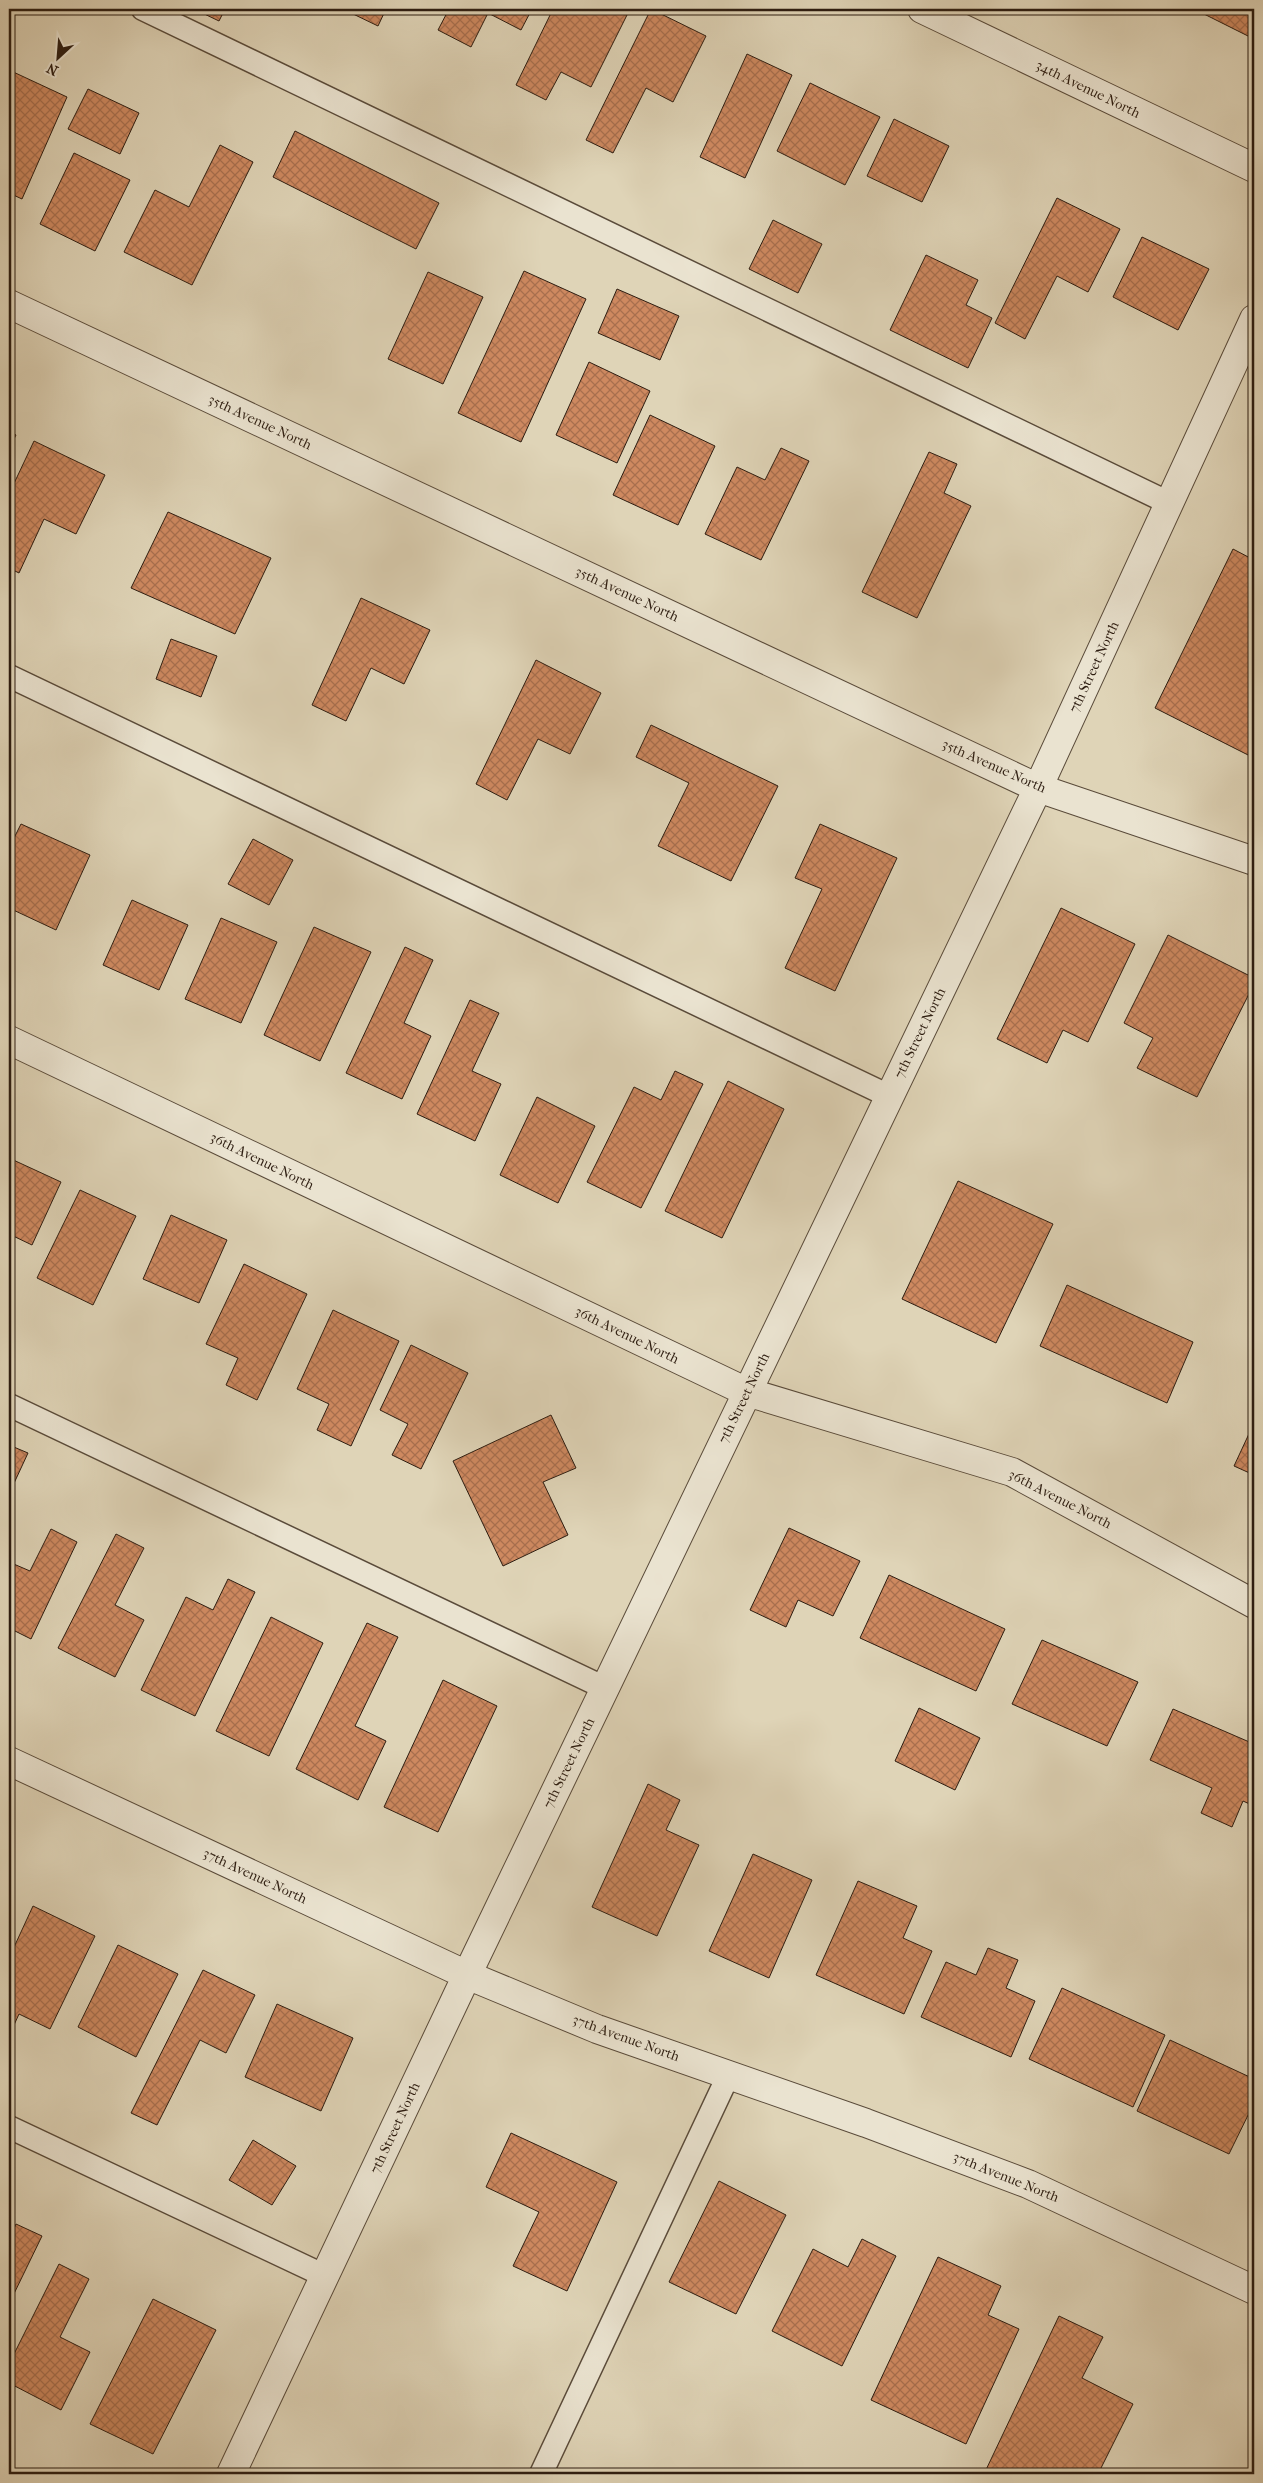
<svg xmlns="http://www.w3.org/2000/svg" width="1263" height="2483" font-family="'IM FELL French Canon',serif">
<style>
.building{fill:url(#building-cross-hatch);stroke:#2d1d11}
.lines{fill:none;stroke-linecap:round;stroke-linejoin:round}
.service-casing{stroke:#5a4b3a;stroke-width:25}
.minor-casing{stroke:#5a4b3a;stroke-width:30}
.tertiary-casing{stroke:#5a4b3a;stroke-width:30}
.service{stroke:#eae3d0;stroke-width:22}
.minor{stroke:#eae3d0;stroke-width:28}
.tertiary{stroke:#eae3d0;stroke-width:28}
.labels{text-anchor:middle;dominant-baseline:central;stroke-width:5;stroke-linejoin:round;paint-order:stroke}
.street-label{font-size:14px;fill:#2d1d11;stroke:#eae3d0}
</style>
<defs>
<pattern id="building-cross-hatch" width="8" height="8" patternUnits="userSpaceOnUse" patternTransform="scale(1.25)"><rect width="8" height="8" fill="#ce8960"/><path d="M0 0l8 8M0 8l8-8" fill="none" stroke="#a86f4e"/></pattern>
</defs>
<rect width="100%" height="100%" fill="#dfd4b7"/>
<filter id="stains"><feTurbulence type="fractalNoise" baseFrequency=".004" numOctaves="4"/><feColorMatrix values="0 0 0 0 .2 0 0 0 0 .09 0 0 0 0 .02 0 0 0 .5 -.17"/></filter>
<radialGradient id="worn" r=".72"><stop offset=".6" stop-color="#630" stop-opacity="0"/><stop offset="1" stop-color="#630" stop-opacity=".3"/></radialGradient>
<path class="building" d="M 194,9 L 225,9 L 219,21 Z
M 351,9 L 386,9 L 378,26 L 349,12 Z
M 449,9 L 532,9 L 521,30 L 488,13 L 471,47 L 438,30 Z
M 553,9 L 630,9 L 591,87 L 561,72 L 546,100 L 516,85 Z
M 651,9 L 706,36 L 673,102 L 646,88 L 613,153 L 586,140 Z
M 1194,9 L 1254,9 L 1254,39 Z
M 747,54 L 792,75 L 745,178 L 700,157 Z
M 9,70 L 67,97 L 22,199 L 9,193 Z
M 810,83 L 880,117 L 845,185 L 777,151 Z
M 88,89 L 139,113 L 120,154 L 68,129 Z
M 894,119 L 949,146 L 922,202 L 867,176 Z
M 295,131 L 439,203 L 416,249 L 273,177 Z
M 220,145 L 253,162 L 192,285 L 124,252 L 155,190 L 189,207 Z
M 74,153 L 130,180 L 95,251 L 40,224 Z
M 1057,198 L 1120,229 L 1088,292 L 1057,276 L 1025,339 L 995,323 Z
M 773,220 L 822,244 L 798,293 L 749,269 Z
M 1142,237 L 1209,269 L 1178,330 L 1113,297 Z
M 926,255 L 978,280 L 966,305 L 992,318 L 968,368 L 890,330 Z
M 524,271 L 586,299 L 521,442 L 458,413 Z
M 428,272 L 483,297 L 443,384 L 388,359 Z
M 617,289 L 679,316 L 660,360 L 598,333 Z
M 589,362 L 650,391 L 617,463 L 556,435 Z
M 650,415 L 715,446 L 678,525 L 613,495 Z
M 9,431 L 16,435 L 9,449 Z
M 34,441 L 105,475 L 76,534 L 44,519 L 19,573 L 9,568 L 9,494 Z
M 781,448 L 809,461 L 761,560 L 705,534 L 737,467 L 765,480 Z
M 929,452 L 957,464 L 944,493 L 971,506 L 917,618 L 862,592 Z
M 168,512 L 271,558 L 235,634 L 131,588 Z
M 1233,549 L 1254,560 L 1254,758 L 1155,708 Z
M 361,598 L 430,630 L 404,684 L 371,668 L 346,721 L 312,705 Z
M 171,639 L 217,656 L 201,697 L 156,679 Z
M 536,660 L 601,693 L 570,754 L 538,739 L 507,800 L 476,784 Z
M 651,725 L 778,786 L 731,881 L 658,846 L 689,783 L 636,757 Z
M 21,824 L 90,855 L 56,930 L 9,908 L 9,848 Z
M 820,824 L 897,858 L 835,991 L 785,968 L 822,889 L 795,878 Z
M 253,839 L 293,860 L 269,905 L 228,884 Z
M 132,900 L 188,925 L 159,990 L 103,965 Z
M 1061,908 L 1135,944 L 1088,1042 L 1063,1030 L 1047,1063 L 997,1039 Z
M 221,918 L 277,942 L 241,1023 L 185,999 Z
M 314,927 L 371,952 L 320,1061 L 264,1035 Z
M 1168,935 L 1254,978 L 1254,984 L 1197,1097 L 1137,1068 L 1153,1038 L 1124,1023 Z
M 405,947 L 433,960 L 404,1023 L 431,1036 L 402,1099 L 346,1073 Z
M 470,1000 L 499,1013 L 472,1071 L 501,1084 L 475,1141 L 417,1114 Z
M 675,1071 L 703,1084 L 641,1208 L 587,1182 L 634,1087 L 661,1100 Z
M 728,1081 L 784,1109 L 722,1238 L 665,1211 Z
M 537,1097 L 595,1126 L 558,1203 L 500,1175 Z
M 9,1158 L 61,1182 L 32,1245 L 9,1234 Z
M 958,1181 L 1053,1224 L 996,1343 L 902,1299 Z
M 80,1190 L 136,1216 L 93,1305 L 37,1278 Z
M 171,1215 L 227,1240 L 199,1303 L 143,1279 Z
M 244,1264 L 307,1294 L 257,1400 L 226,1385 L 238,1358 L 206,1344 Z
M 1067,1285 L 1193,1342 L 1167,1403 L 1040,1346 Z
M 333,1310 L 399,1341 L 351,1446 L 317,1430 L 329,1404 L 297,1389 Z
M 411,1345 L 468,1373 L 421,1469 L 392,1455 L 408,1424 L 380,1410 Z
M 551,1415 L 576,1468 L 543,1482 L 568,1535 L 503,1566 L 453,1461 Z
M 1254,1423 L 1254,1475 L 1234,1466 Z
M 9,1445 L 28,1453 L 9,1494 Z
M 789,1528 L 860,1561 L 833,1616 L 798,1600 L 786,1627 L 750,1610 Z
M 51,1529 L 77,1542 L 31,1639 L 9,1628 L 9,1562 L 30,1571 Z
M 116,1534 L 144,1548 L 115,1605 L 144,1620 L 115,1677 L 58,1648 Z
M 889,1575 L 1005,1629 L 976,1691 L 860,1638 Z
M 228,1579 L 255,1592 L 195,1716 L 141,1690 L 186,1597 L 213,1610 Z
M 271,1617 L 323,1643 L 269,1756 L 216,1731 Z
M 367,1623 L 398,1637 L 355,1726 L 386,1741 L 358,1800 L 296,1769 Z
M 1042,1640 L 1138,1682 L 1107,1746 L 1012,1704 Z
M 443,1680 L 497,1706 L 438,1832 L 384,1807 Z
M 919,1708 L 980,1738 L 955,1790 L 895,1761 Z
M 1173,1709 L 1254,1744 L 1254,1806 L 1243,1801 L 1232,1827 L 1201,1813 L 1212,1788 L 1150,1760 Z
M 648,1784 L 680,1800 L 666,1830 L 699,1845 L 657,1936 L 592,1907 Z
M 753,1854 L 812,1880 L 769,1978 L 709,1951 Z
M 858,1881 L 917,1906 L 903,1938 L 932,1951 L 904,2014 L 816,1975 Z
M 33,1906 L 95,1936 L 50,2029 L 19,2014 L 9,2036 L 9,1958 Z
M 118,1945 L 178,1974 L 136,2057 L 78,2027 Z
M 988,1948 L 1018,1960 L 1006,1988 L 1035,2001 L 1011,2057 L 921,2017 L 946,1962 L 976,1975 Z
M 203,1970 L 255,1995 L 226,2053 L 200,2040 L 157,2125 L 131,2113 Z
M 1062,1988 L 1165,2035 L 1133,2107 L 1029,2059 Z
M 277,2004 L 353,2038 L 321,2111 L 245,2077 Z
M 1170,2040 L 1254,2079 L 1254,2103 L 1229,2154 L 1137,2111 Z
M 511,2133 L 617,2182 L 567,2291 L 513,2266 L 539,2212 L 486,2187 Z
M 253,2140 L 296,2166 L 272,2205 L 229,2180 Z
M 719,2181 L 786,2215 L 736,2314 L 669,2282 Z
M 16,2224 L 42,2236 L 9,2304 L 9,2239 Z
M 862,2239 L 896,2256 L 842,2366 L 772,2331 L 813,2249 L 848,2267 Z
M 938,2257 L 1001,2286 L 988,2315 L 1019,2329 L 966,2444 L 871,2400 Z
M 59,2264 L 89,2279 L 60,2337 L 90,2352 L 61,2410 L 9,2383 L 9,2364 Z
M 153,2299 L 216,2330 L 153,2454 L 90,2424 Z
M 1059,2316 L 1103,2337 L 1082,2378 L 1133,2404 L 1098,2474 L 984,2474 Z"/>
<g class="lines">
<g class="service-casing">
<path id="service" d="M 143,9 L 1169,503
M 9,676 L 889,1096
M 9,1405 L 605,1688
M 9,2127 L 325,2276
M 541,2474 L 729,2074"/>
</g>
<g class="minor-casing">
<path id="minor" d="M 9,304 L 1038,788 L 1254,861
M 9,1040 L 747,1392 L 1012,1472 L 1254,1604
M 9,1761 L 467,1975 L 597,2029 L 866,2123 L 1028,2184 L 1254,2290
M 231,2474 L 467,1975 L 1038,788 L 1254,319"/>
</g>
<g class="tertiary-casing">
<path id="tertiary" d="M 922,9 L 1254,168"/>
</g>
<use href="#service" class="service"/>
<use href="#minor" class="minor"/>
<use href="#tertiary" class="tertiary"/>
</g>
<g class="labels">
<g class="street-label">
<text transform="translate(1088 89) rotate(26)">34th Avenue North</text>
<text transform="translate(260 422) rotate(25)">35th Avenue North</text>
<text transform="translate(627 594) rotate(25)">35th Avenue North</text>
<text transform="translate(1094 667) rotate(-65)">7th Street North</text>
<text transform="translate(994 766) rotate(24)">35th Avenue North</text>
<text transform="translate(920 1033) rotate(-64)">7th Street North</text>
<text transform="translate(262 1161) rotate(26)">36th Avenue North</text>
<text transform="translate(627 1335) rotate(26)">36th Avenue North</text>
<text transform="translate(744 1398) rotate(-64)">7th Street North</text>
<text transform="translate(1060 1499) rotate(27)">36th Avenue North</text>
<text transform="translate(569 1763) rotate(-64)">7th Street North</text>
<text transform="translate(255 1876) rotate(25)">37th Avenue North</text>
<text transform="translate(626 2038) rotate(20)">37th Avenue North</text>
<text transform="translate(395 2128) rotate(-65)">7th Street North</text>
<text transform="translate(1006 2177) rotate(22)">37th Avenue North</text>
</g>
</g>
<rect width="1263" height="2483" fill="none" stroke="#dfd4b7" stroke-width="30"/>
<rect x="10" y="10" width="1243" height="2463" fill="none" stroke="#2d1d11" stroke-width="2.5"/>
<rect x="15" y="15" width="1233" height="2453" fill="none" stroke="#2d1d11"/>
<g transform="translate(58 58) rotate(206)" stroke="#eae3d0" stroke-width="4" paint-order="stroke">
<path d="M0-4L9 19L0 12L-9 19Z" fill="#2d1d11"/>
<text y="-8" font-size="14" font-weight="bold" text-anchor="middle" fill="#2d1d11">N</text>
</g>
<rect width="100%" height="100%" filter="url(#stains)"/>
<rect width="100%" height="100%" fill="url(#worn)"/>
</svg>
